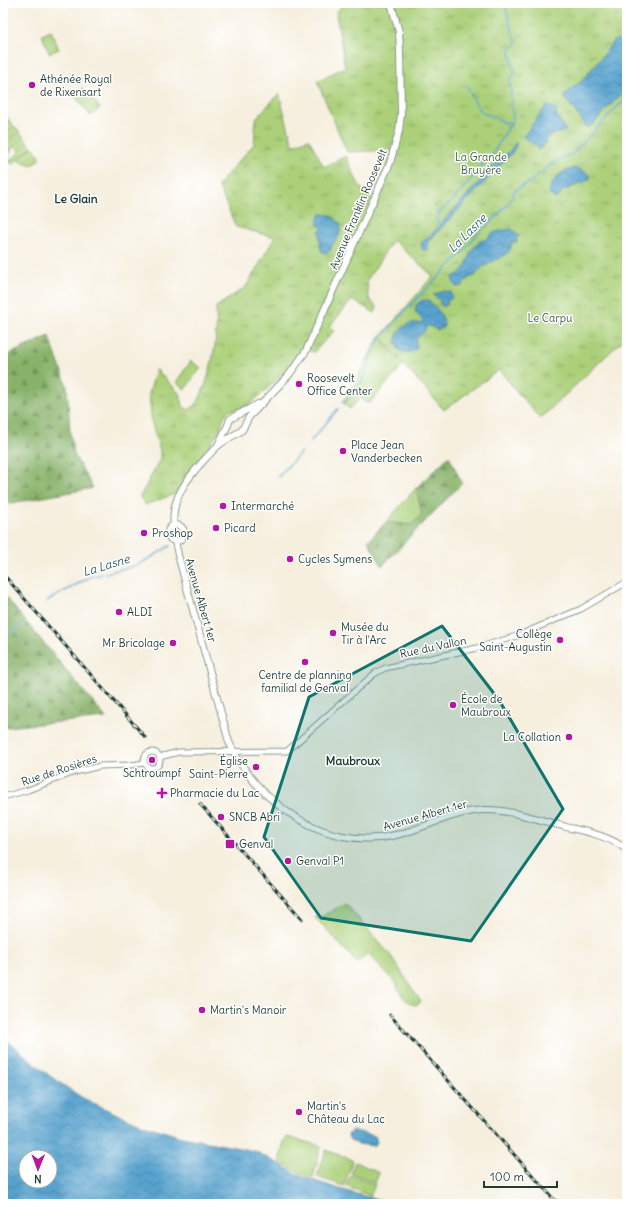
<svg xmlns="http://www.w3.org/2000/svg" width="630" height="1207" font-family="Delius,sans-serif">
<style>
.grass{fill:#abd079;stroke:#658656}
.forest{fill:url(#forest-firs);stroke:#54784e}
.park{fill:url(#park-tufts);stroke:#658656}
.garden{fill:url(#garden-furrows);stroke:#658656}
.water{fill:url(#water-waves);stroke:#3a7081;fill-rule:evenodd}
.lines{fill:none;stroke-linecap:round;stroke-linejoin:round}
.stream{stroke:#56a2ce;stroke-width:1.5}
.tertiary-casing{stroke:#8a9689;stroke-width:7}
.secondary-casing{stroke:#8a9689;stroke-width:8}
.tertiary{stroke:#fff;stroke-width:5}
.secondary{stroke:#fff;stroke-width:6}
.rail-casing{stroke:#1f3d34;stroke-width:3}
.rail{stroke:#fff;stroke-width:1.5;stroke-dasharray:4.5;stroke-linecap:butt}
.marked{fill:#0f766e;fill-opacity:0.2;stroke:#0f766e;stroke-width:3;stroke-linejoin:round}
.poi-dot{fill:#b5179e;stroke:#fff;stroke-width:1.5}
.labels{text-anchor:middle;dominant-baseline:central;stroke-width:3;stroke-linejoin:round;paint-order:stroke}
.poi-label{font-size:11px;fill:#1f3d34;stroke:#fff;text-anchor:start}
.park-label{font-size:11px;fill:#426245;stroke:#fff}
.street-label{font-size:11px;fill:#1f3d34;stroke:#fff}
.neighbourhood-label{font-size:12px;font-weight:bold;fill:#1f3d34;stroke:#fff}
.water-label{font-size:12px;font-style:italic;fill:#32606a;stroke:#fff}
</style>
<defs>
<pattern id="forest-firs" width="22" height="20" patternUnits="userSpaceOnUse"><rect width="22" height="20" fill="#88b269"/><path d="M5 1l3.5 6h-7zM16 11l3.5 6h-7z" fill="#6f9257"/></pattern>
<pattern id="park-tufts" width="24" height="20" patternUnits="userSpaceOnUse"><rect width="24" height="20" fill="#abd079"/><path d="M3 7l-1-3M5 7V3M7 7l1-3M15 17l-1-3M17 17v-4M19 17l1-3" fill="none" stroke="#8baa64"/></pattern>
<pattern id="garden-furrows" width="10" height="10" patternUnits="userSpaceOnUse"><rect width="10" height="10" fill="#abd079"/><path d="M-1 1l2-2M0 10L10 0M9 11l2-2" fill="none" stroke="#8baa64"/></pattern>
<pattern id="water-waves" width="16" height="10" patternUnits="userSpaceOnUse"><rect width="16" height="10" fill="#56a2ce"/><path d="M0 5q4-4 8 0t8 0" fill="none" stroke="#4785a8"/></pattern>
</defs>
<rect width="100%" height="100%" fill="#fff"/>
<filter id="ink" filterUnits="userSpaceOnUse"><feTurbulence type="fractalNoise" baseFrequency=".025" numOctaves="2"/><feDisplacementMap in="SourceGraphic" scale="8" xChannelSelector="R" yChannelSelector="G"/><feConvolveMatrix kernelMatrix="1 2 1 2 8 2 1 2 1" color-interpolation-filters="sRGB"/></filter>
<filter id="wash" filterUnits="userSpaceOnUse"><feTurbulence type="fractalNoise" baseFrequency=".012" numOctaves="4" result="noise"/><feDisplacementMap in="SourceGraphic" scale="16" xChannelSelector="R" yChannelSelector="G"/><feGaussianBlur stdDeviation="0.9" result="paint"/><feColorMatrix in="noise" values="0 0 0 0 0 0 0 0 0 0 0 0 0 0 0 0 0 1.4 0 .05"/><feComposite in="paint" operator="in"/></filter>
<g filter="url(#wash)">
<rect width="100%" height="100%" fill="#f6efde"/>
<path class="grass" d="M 51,31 L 59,49 L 49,53 L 42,35 Z
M 83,88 L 100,108 L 91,116 L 74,96 Z
M 381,335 L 386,345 L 404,364 L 369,404 L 360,398 L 350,409 L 342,402 L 355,385 L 364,364 Z
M 191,361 L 201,368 L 185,389 L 176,382 Z
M 416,488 L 422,515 L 412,526 L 386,522 Z
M 345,903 L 391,956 L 421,1002 L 416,1005 C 407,1004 399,993 397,985 L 368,953 L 357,963 L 315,917 L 321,917 Z
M 287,1137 L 321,1146 L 313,1178 L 304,1175 L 279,1162 L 284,1141 Z
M 326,1150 L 353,1160 L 344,1186 L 317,1177 Z
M 355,1162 L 379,1173 L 375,1183 L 351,1173 Z
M 351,1175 L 375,1185 L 370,1196 L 346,1186 Z"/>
<path class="forest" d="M 49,336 L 67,386 L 70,432 L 74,455 L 93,488 L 6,504 L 3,506 L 3,357 Z
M 449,456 L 462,483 L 382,566 L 368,541 L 386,522 L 412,525 L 422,514 L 416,488 Z
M 3,594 L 106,718 L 17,726 L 3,728 Z"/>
<path class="park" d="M 344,3 L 627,3 L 627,336 L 540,419 L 499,370 L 444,410 L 386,345 L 381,336 L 433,276 L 393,240 L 367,280 L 369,299 L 377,307 L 375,313 L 352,300 L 329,327 L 334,331 L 314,352 L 303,348 L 282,376 L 251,403 L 240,409 L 231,410 L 224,416 L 221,429 L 175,494 L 145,505 L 140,497 L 160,459 L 160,451 L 152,424 L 149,394 L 156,369 L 180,394 L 183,406 L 188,410 C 205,404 215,352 216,335 C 217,325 216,316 216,307 L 246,287 L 275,237 L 236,227 L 218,185 L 254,144 L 256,118 L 279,94 L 293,145 L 309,139 L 324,167 L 346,156 C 353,171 358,191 373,200 L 393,150 L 347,152 L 317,81 L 345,67 L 336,13 Z
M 33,147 L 41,158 L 31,166 L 25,163 L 20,162 L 18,159 Z"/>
<path class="garden" d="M 3,113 L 32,147 L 12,164 L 9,161 L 20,152 L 15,146 L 11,150 L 12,151 L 9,154 L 10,156 L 7,158 L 3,153 L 3,147 L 11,140 L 6,135 L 3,137 Z"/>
<path class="water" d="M 617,39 L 627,46 L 627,88 L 593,124 L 589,127 L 587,127 L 564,97 C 568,89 576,86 582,80 C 594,67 605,54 614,40 Z
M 547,105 L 556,109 L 556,114 L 566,131 C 558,134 549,133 545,141 L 546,143 L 539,150 L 536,145 L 523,137 Z
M 515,143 L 517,144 L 512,153 L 427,243 L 429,248 L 427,250 L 423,250 L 421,245 L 422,242 L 429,237 L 498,161 L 510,151 Z
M 575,168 C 581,170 591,172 590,179 L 568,189 L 563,190 L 557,199 C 541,195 554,178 563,172 C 566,170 571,169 575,168 Z
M 321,214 C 331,214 336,218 341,225 L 339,237 L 332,245 L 330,251 L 326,253 L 321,251 L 319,231 L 323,227 L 318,225 C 317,220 318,218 321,214 Z
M 510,228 L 519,235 L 516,240 L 518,242 L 512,242 C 511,244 510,249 510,250 C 505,259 481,263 476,275 L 467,279 L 462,286 L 456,287 L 452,279 L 454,276 L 459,274 L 466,266 L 471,251 L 480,241 L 487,239 L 492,233 L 503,230 L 508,230 Z
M 445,291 L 451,292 L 452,297 L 451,299 L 447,300 L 448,304 L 443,307 L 440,304 L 440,300 L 434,296 L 434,294 Z
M 422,300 L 428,300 C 437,308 444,315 444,327 L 437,330 L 427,325 L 425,331 L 416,339 L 417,348 C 410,354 405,354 398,349 C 398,347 397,345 396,343 C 395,334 403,325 411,323 C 416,322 419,325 423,321 L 415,311 L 417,304 Z
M 3,1037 L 50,1076 L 81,1097 L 108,1110 L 141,1124 L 182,1137 L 255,1151 L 303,1177 L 333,1187 L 391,1204 L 3,1204 ZM 26,1157 L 50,1157 L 50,1181 L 26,1181 Z
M 352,1130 L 375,1136 L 376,1138 L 377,1143 L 373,1146 L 358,1144 L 350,1140 L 348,1136 L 349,1133 Z"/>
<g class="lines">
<path class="stream" d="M 498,3 L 505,6 L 513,33
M 466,84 L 477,106 L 482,112 L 506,123 L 509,122 L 511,124
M 440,225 L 436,219 L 439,213 L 450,203 L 466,185 L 480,167 L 492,155 L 513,120 L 510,79 L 515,74 L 510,52 L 511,47 L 515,46 L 517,42 L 514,36
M 344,403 L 354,393 L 363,379 L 371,356 L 376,345 L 382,337 L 407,309 L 461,254 L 478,233 L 496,217 L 510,201 L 514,191 L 533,180 L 549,166 L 560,159 L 572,154 L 619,105 L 627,100
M 310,442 L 338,409
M 278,477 L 301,452
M 47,601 L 90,577 L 138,565 L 170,546
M 3,637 L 22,624
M 3,700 L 3,703"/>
</g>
</g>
<g filter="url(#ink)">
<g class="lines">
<g class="tertiary-casing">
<path id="tertiary" d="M144 760a8 8 0 1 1 16 0a8 8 0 1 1-16 0Z
M 159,757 L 179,752 L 287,751 L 374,674 L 385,668 L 477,648 L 517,636 L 581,609 L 627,582
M 3,797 L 28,790 L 75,772 L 100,766 L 131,765 L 144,763"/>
</g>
<g class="secondary-casing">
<path id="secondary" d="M 218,445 L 228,425 L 230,419 L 258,404
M168 533a8 8 0 1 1 16 0a8 8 0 1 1-16 0Z
M 174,525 C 170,499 189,476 206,458 C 210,454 214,449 219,445 C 226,439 235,435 242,430 L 249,417 L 289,375 L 306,351 L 390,163 L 399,131 L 401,114 L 400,51 L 399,32 L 391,3
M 175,541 L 178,555 L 229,742 C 257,804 327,852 396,835 C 425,828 452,812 483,810 C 510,809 539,820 566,827 C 587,832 610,836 627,850"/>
</g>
<use href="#tertiary" class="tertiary"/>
<use href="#secondary" class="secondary"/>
<g class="rail-casing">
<path id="rail" d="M 3,574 L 145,737
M 200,804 L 302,919
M 390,1015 L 558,1204"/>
</g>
<use href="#rail" class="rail"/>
</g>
</g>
<path class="marked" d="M 442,626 L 499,700 L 563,809 L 471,941 L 321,918 L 264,837 L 309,697 Z"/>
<g class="poi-dot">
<circle cx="32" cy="85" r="4"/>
<circle cx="299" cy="384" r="4"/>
<circle cx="343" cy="451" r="4"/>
<circle cx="223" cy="506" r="4"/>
<circle cx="216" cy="528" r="4"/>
<circle cx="144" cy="533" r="4"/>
<circle cx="290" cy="559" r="4"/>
<circle cx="119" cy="612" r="4"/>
<circle cx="333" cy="633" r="4"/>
<circle cx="560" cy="640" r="4"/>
<circle cx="173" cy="643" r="4"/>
<circle cx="305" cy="662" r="4"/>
<circle cx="453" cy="705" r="4"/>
<circle cx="569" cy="737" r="4"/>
<circle cx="152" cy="760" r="4"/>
<circle cx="256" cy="767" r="4"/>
<path d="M160 787h4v4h4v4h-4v4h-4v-4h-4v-4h4z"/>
<circle cx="221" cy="817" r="4"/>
<rect x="225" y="839" width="10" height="10" rx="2"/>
<circle cx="288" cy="861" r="4"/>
<circle cx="202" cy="1010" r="4"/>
<circle cx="299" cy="1112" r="4"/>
</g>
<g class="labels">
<g class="poi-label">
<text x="40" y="79">Athénée Royal<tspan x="40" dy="13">de Rixensart</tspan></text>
<text x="307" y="378">Roosevelt<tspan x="307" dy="13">Office Center</tspan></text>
<text x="351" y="445">Place Jean<tspan x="351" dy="13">Vanderbecken</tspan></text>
<text x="231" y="506">Intermarché</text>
<text x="224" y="528">Picard</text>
<text x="152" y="533">Proshop</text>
<text x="298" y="559">Cycles Symens</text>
<text x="127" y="612">ALDI</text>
<text x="341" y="627">Musée du<tspan x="341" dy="13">Tir à l'Arc</tspan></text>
<text x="552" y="634" text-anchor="end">Collège<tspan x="552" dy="13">Saint-Augustin</tspan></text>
<text x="165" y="643" text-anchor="end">Mr Bricolage</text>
<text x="305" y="675" text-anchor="middle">Centre de planning<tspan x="305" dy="13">familial de Genval</tspan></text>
<text x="461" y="699">École de<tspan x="461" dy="13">Maubroux</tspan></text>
<text x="561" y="737" text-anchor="end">La Collation</text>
<text x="248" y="761" text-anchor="end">Église<tspan x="248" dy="13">Saint-Pierre</tspan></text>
<text x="152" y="773" text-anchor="middle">Schtroumpf</text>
<text x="170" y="793">Pharmacie du Lac</text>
<text x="229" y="817">SNCB Abri</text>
<text x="239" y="844">Genval</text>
<text x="296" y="861">Genval P1</text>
<text x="210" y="1010">Martin's Manoir</text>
<text x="307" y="1106">Martin's<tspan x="307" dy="13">Château du Lac</tspan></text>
</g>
<g class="park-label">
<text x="481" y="157">La Grande<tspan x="481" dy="13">Bruyère</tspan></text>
<text x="550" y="318">Le Carpu</text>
</g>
<g class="street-label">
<text transform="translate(358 209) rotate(-67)">Avenue Franklin Roosevelt</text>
<text transform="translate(201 600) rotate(74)">Avenue Albert 1er</text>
<text transform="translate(433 647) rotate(-12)">Rue du Vallon</text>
<text transform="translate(59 770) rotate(-18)">Rue de Rosières</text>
<text transform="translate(425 815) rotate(-16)">Avenue Albert 1er</text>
</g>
<g class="neighbourhood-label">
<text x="76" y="198">Le Glain</text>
<text x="353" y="760">Maubroux</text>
</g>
<g class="water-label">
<text transform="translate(467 233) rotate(-45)">La Lasne</text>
<text transform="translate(106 565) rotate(-17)">La Lasne</text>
</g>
</g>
<rect width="630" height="1207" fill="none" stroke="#fff" stroke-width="16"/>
<g transform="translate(38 1169) rotate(181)"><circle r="19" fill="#ffffff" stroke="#a5b1ae"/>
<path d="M0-3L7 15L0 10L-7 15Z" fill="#b5179e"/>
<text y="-6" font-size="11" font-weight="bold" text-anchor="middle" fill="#1f3d34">N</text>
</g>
<path d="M484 1181v6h73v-6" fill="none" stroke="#1f3d34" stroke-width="2"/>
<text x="490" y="1181" font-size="12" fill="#1f3d34" stroke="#ffffff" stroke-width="3" paint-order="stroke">100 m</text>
</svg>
